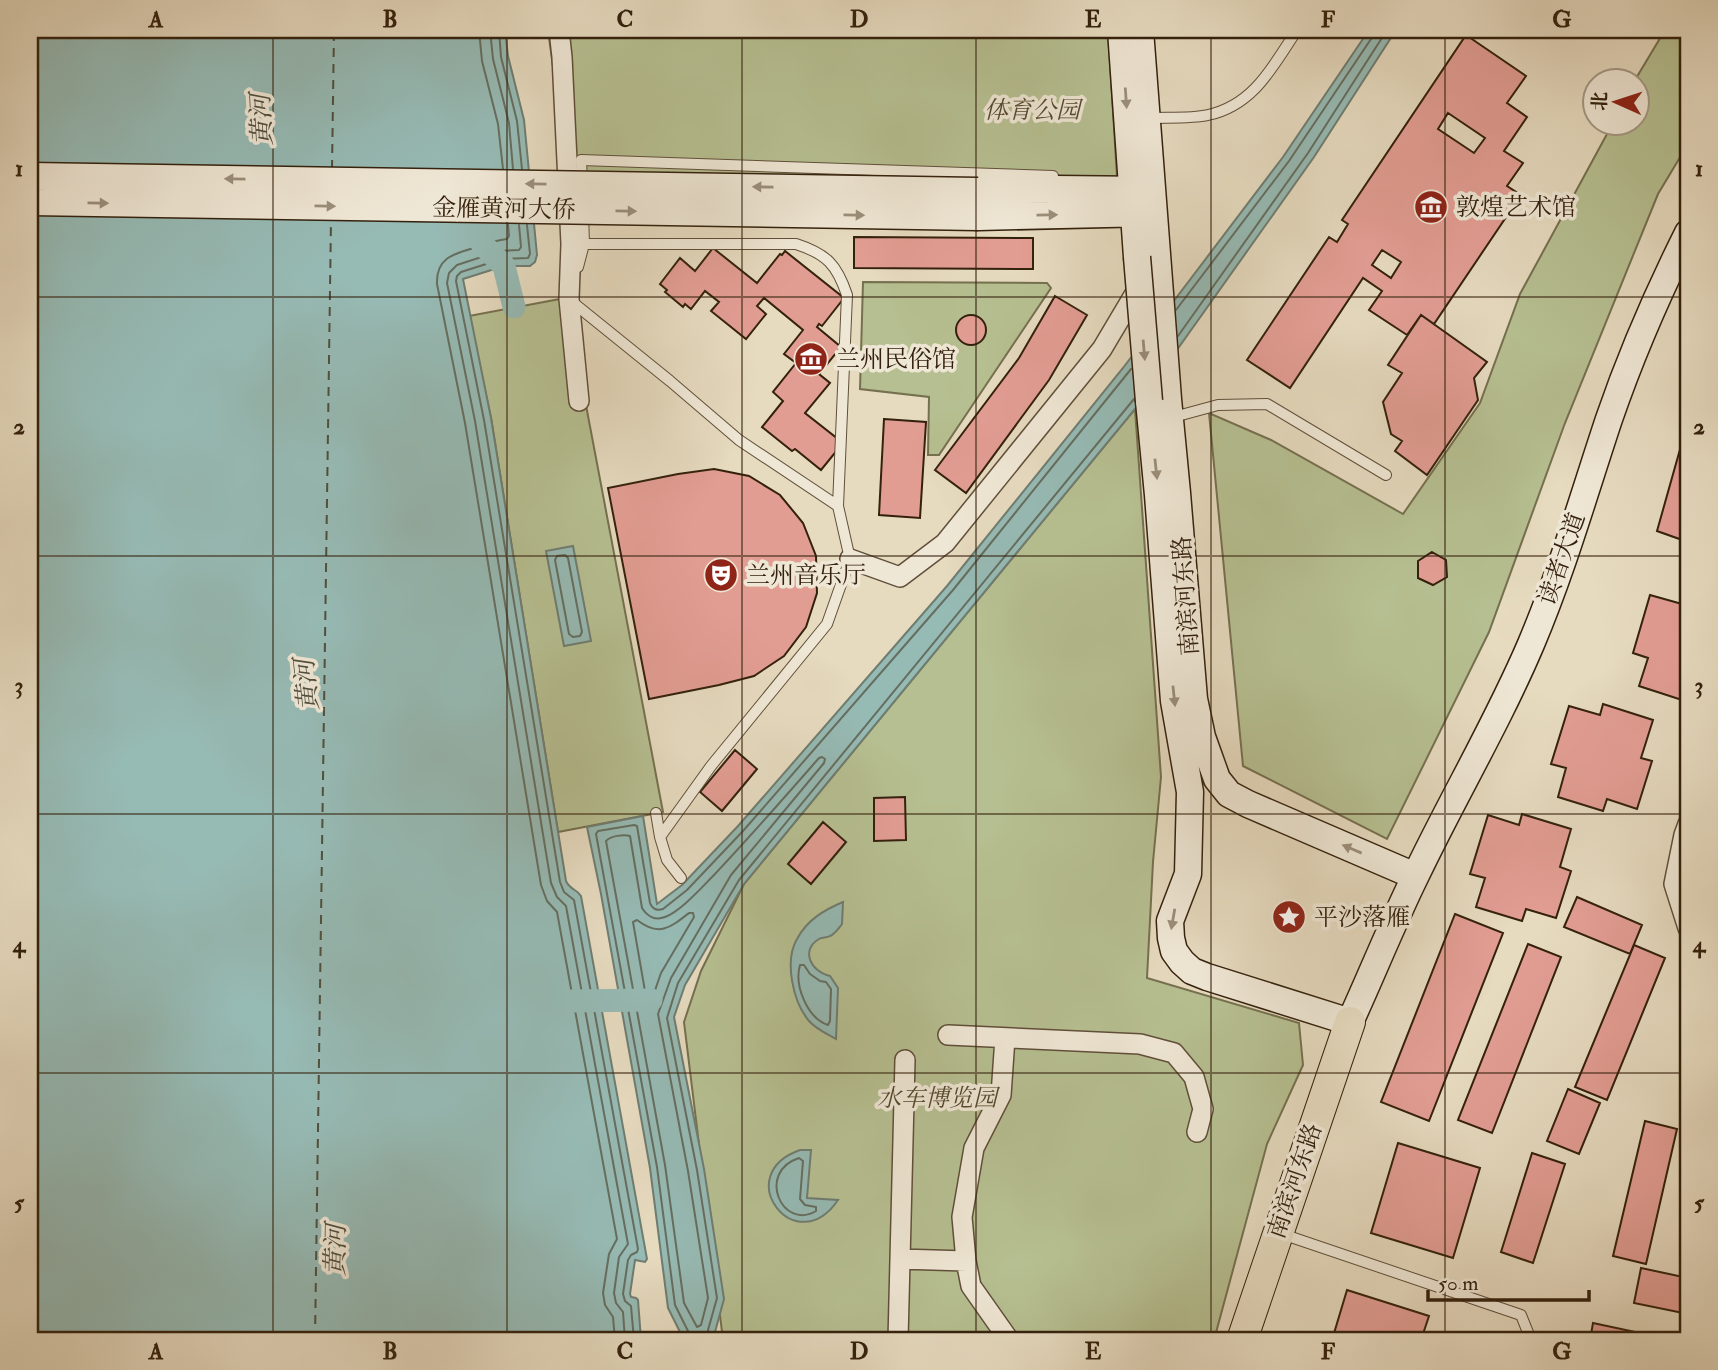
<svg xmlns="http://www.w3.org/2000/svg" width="1718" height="1370" font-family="'IM FELL Double Pica','Noto Serif SC',serif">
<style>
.green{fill:#b6bf91;stroke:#75704f;stroke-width:2}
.water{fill:#96bab4;stroke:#6f7d71;stroke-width:2}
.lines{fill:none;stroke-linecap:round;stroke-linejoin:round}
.shore{stroke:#656e60;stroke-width:2}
.canal{stroke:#96bab4;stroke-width:23}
.ferry{stroke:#514f3f;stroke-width:2;stroke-dasharray:9 7;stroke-linecap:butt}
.building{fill:#e29d93;stroke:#34210d;stroke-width:2;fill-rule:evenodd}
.lane-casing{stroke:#604f3a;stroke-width:12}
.street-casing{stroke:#604f3a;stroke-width:22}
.secondary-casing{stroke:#34210d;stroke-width:29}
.primary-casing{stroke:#34210d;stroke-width:32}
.lane{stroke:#efe7d5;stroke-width:10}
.street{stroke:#efe7d5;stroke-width:19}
.secondary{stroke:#efe7d5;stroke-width:26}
.primary{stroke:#e6dabf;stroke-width:30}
.secondary-bridge-casing{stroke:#34210d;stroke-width:29;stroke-linecap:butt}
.secondary-bridge{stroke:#efe7d5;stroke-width:26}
.oneway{fill:#9b8e7b}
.grid{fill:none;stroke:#34210d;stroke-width:2;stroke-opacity:0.55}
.labels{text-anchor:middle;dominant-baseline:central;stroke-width:7;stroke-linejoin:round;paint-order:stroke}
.park-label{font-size:24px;font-style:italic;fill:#54482e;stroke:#efe7d5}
.poi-label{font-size:24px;fill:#34210d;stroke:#efe7d5;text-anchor:start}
.street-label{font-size:24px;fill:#34210d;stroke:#efe7d5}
.water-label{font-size:26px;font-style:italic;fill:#514f3f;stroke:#efe7d5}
.neatline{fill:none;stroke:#34210d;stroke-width:2.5}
.grid-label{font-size:23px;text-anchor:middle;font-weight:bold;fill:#34210d}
</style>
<rect width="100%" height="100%" fill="#e6dabf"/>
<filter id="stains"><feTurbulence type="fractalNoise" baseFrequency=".00286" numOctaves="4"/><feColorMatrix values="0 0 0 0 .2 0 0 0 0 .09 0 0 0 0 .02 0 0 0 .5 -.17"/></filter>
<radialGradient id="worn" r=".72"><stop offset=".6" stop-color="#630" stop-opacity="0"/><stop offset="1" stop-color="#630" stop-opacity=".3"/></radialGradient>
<path class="green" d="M 548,30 L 1108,30 L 1118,193 L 568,177 Z
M 1665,30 L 1688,30 L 1688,144 L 1658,194 L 1565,423 L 1489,632 L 1387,839 L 1243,766 L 1209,413 L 1271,440 L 1403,514 L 1480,403 L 1520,294 L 1613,123 L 1638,122 L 1638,80 L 1635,80 Z
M 863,282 L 1047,283 L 1051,288 L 939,455 L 928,455 L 929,397 L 860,389 Z
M 560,299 L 585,400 L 663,812 L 558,832 L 491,418 L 469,316 Z
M 1135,409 L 1161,777 L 1153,862 L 1147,978 L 1299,1023 L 1303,1065 L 1267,1144 L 1214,1340 L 723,1340 L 684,1022 L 701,971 L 744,884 Z"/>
<path class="water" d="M 30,30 L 505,30 L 508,56 L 524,120 L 537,255 L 535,262 L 530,266 L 504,266 L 463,279 L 491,418 L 566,881 C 570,890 577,889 581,896 L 647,1259 L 645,1262 L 635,1260 L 630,1294 L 631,1297 L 636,1298 L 638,1300 L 641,1340 L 30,1340 Z
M 1369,30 L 1396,30 L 1314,157 L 1135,409 L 744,884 L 685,985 L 674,1017 L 704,1169 L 724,1299 L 715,1332 L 716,1340 L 684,1340 L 668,1308 L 650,1168 L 601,894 L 587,827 L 643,816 L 657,904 L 682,885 L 738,826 L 947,586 L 1123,368 L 1283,157 Z
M 573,546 L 591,641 L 564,646 L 546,551 Z
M 843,902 L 842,924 C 839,928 835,934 830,936 C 827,938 822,937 819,939 C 800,950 811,972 830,976 L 838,988 L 836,1039 C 827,1034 816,1029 809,1021 C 793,1002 784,961 797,939 C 807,920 824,910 843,902 Z
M 800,1150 L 811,1150 L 807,1198 L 838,1200 C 796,1262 729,1175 800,1150 Z"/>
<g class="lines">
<path class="shore" d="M 479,30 L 482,61 L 498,124 L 503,169
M 490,30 L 493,59 L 509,123 L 513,169
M 499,30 L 501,57 L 517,121 L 522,169
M 508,224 L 509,236 L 507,239 C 496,240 485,244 474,248 C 453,254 436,258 437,284 L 465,423 L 541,885 L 547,901 L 557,912 L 617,1239 L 609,1254 L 603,1293 L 605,1305 L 613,1317 L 615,1340
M 519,225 L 521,247 L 519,250 L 500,251 L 457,265 L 449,273 L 447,283 L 475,421 L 551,883 L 557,897 L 566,906 L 628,1244 L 619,1257 L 614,1293 L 616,1303 L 623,1312 L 625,1340
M 527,225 L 530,254 L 528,258 L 502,259 L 461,272 L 457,276 L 456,281 L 484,420 L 560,882 L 564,892 L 574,900 L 638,1249 L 637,1252 L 631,1255 L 628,1260 L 623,1294 L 625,1301 L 631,1306 L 634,1340
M 1176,310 L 1289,161 L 1373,36 L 1375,30
M 1178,336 L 1308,153 L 1387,30
M 565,555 L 568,558 L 582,632 L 580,636 L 573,637 L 569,634 L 555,560 L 557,556 Z
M 822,757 L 825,759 L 824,763 L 731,875 L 671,978 L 658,1014 L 688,1171 L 708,1298 L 701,1325 L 697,1327 L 684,1303 L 665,1165 L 606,841 C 610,836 624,834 630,836 L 642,908 C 647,916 655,921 665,917 C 681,911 702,887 714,875 C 750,837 784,798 819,758 Z
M 689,913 L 693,913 L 694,917 L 661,973 L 652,999 L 648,1000 L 646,997 L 633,922 L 637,920 C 659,937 670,928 689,913 Z
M 800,965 L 804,965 L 810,974 L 820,981 L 826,982 L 831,989 L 830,1021 L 828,1025 C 807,1018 794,985 800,965 Z
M 799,1158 L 803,1161 L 800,1199 L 805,1205 L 816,1207 L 816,1211 C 782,1231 756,1172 799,1158 Z
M 690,1340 L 690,1335 L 675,1305 L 657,1167 L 596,834 L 598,831 L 634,825 L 637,826 L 650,903 C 652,909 657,911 663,909 L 687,890 L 743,831 L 953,590 L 1131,369
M 709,1340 L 708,1330 L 717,1298 L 697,1170 L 667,1018 L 678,983 L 739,880 L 1134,399"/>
<path class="canal" d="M 482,244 L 504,266 L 514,307
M 570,1001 L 651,1000"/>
<path class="ferry" d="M 332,169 L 334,30
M 315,1340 L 331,220"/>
</g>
<path class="building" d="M 764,30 L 786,30 L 786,33 L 765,37 Z
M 1466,35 L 1526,76 L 1507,103 L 1527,117 L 1504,151 L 1523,163 L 1507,186 L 1521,195 L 1434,324 L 1421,315 L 1407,335 L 1369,310 L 1382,291 L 1363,278 L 1290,388 L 1247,360 L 1329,237 L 1337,242 L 1348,224 L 1342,220 ZM 1448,113 L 1485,138 L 1474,153 L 1438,129 ZM 1382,250 L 1401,262 L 1391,278 L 1372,265 Z
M 854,237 L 1033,238 L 1033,269 L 854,268 Z
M 713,248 L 757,283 L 780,254 L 782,255 L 785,251 L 844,298 L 822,326 L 819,324 L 817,327 L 841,347 L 819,374 L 830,383 L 805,413 L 843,443 L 821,470 L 795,449 L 792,451 L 762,427 L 783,401 L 773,392 L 796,363 L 784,354 L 803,330 L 764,298 L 757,306 L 766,314 L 746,339 L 711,311 L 719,302 L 705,291 L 691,309 L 685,304 L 683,307 L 665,292 L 667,290 L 660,284 L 680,258 L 695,271 Z
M 1055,296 L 1087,315 L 1049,380 L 966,493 L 935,470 L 1019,358 Z
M956 330a15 15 0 1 1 30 0a15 15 0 1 1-30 0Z
M 1421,315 L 1487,362 L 1474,378 L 1478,400 L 1427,475 L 1395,451 L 1402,441 L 1391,434 L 1383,402 L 1402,373 L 1388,365 Z
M 884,419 L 926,422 L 920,518 L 879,515 Z
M 1688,421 L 1688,542 L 1657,531 Z
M 714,469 L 749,476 L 780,495 L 803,523 L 816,556 L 817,593 L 806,627 L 784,656 L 754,676 L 719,685 L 649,699 L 608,488 L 678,474 Z
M 1432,552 L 1446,560 L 1447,577 L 1433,585 L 1418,578 L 1418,561 Z
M 1685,594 L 1688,595 L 1688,690 L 1685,701 L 1639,686 L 1648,658 L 1633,653 L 1650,595 L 1682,604 Z
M 1603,704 L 1653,720 L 1641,758 L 1652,761 L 1637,809 L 1607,799 L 1603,811 L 1558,797 L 1566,768 L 1551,764 L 1569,706 L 1600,715 Z
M 735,750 L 757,769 L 722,811 L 700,792 Z
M 905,797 L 906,840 L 874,841 L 874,798 Z
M 1522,814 L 1571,829 L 1560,867 L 1571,871 L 1556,918 L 1526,909 L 1522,921 L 1476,907 L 1485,878 L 1470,874 L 1488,815 L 1519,825 Z
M 823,822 L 846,842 L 811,884 L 788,864 Z
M 1577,897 L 1642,925 L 1630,954 L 1564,927 Z
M 1455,914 L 1503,933 L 1429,1121 L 1381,1102 Z
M 1528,944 L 1561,957 L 1492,1133 L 1458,1120 Z
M 1634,945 L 1665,958 L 1607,1100 L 1575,1087 Z
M 1568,1089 L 1600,1103 L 1579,1154 L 1547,1141 Z
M 1645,1121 L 1677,1129 L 1646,1264 L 1613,1256 Z
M 1398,1143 L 1480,1168 L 1453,1258 L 1371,1233 Z
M 1532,1153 L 1565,1164 L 1533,1263 L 1501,1252 Z
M 1641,1268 L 1688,1278 L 1688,1314 L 1634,1303 Z
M 1347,1290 L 1429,1316 L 1421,1340 L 1332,1340 Z
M 1593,1323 L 1654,1336 L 1653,1340 L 1590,1340 Z"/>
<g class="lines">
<g class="lane-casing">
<path id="lane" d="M 1147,118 C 1165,117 1191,119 1208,115 C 1254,105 1273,66 1297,30
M 582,184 L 581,160 L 1053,176
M 584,244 L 796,244 C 827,254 837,265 847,295 L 838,506
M 578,267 L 584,244 L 583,213
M 571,301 L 670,381 L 739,440 L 838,506 L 850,559 L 827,624 L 711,766 L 660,837
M 1170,418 L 1218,405 L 1267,404 L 1386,475
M 656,813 L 660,837 L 667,860 L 681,878
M 1282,1234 L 1521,1315 L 1531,1340"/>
</g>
<g class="street-casing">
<path id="street" d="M 559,30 L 562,57 L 571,244 L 569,299 L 579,401
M 850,559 L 900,577 L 945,543 L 1102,349 L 1140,285
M 1688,824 L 1684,835 L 1674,884 L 1688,928
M 948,1035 L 1140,1044 L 1174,1053 L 1194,1077 L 1203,1109 L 1197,1132
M 1005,1038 L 1001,1095 L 974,1148 L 962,1217 L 966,1261 L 971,1286 L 1009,1340
M 900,1259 L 966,1261
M 898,1340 L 905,1060"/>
</g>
<g class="secondary-casing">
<path id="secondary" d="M 1121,30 L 1137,257
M 1140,30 L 1168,399 L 1177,493 L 1194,699 L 1202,737 L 1217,779 L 1229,794 L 1248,804 L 1415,876
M 978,191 L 1056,189 L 1150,190
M 978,217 L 1151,213
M 1149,401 L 1158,495 L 1174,701 L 1190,792 L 1188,874 L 1170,921 L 1171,938 L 1174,951 L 1182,962 L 1192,971 L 1207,977 L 1350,1022 C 1372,974 1392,924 1415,877 C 1452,799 1497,724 1531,644 C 1562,571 1584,494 1609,419 C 1631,355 1658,293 1688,233"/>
</g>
<g class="primary-casing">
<path id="primary" d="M 1242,1340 L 1350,1022"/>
</g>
<use href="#lane" class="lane"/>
<use href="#street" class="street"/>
<use href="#secondary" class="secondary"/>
<use href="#primary" class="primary"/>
<g class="secondary-bridge-casing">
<path id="secondary-bridge" d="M 30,176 L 978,191
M 30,202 L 978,217
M 1137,257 L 1149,401"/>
</g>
<use href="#secondary-bridge" class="secondary-bridge"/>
</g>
<defs><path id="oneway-solid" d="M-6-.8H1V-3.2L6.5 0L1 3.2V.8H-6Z" transform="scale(1.75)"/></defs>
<g class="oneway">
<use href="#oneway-solid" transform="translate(1126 98) rotate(86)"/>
<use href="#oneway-solid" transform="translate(235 179) rotate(-179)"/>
<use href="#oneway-solid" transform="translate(536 184) rotate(-179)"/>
<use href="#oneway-solid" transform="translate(763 187) rotate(-179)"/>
<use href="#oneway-solid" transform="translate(98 203) rotate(1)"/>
<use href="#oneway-solid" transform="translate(325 206) rotate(1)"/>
<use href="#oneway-solid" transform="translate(626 211) rotate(1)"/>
<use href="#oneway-solid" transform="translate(854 215) rotate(1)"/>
<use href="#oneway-solid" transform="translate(1047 215) rotate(-1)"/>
<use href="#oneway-solid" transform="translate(1144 350) rotate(85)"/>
<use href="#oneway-solid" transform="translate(1156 469) rotate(84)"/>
<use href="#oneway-solid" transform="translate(1174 696) rotate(84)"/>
<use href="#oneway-solid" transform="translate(1352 849) rotate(-157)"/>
<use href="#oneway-solid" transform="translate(1173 919) rotate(100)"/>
</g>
<path class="grid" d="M 273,30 L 273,1340M 507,30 L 507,1340M 742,30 L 742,1340M 976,30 L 976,1340M 1211,30 L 1211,1340M 1445,30 L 1445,1340M 30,297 L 1688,297M 30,556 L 1688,556M 30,814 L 1688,814M 30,1073 L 1688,1073"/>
<defs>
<g id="museum-disc" transform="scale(1.75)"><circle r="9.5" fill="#8f2418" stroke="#efe7d5"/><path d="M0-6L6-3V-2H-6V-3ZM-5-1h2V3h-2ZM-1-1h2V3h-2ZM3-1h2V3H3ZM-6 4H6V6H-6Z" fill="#fff"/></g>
<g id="theatre-disc" transform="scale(1.75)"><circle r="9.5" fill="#8f2418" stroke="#efe7d5"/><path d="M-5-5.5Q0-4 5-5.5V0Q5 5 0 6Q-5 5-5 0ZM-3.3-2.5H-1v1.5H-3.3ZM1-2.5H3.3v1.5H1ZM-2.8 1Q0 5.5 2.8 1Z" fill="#fff"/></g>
<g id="sight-disc" transform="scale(1.75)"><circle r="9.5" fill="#8f2418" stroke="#efe7d5"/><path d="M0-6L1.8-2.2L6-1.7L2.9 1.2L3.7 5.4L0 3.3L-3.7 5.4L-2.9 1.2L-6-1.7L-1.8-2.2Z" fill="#fff"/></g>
</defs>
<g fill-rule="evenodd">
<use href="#museum-disc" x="1431" y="207"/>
<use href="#museum-disc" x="811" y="359"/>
<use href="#theatre-disc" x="721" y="575"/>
<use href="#sight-disc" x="1289" y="917"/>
</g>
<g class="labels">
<g class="park-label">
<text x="1032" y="110">体育公园</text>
<text x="937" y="1098">水车博览园</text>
</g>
<g class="poi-label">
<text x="1456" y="207">敦煌艺术馆</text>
<text x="836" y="359">兰州民俗馆</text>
<text x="746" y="575">兰州音乐厅</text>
<text x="1314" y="917">平沙落雁</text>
</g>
<g class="street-label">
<text transform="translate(504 209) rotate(1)">金雁黄河大侨</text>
<text transform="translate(1562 559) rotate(-71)">读者大道</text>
<text transform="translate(1186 596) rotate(-94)">南滨河东路</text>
<text transform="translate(1295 1181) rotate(-71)">南滨河东路</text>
</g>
<g class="water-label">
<text transform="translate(262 120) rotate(-93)">黄河</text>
<text transform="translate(307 685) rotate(-96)">黄河</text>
<text transform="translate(336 1250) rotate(-89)">黄河</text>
</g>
</g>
<rect width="1718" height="1370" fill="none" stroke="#e6dabf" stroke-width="77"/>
<g transform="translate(1616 102) rotate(273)"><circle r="33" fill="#efe7d5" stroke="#a49885" stroke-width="2"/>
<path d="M0-5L12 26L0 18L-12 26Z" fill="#8f2418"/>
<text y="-10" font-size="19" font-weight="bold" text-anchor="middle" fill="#34210d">北</text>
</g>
<path d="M1428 1290v10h161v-10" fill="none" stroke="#34210d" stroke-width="3.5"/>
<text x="1438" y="1290" font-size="21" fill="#34210d" stroke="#efe7d5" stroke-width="5" paint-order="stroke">50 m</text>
<rect x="38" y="38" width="1642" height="1294" class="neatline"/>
<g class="grid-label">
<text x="156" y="27">A</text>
<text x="390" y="27">B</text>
<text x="625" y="27">C</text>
<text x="859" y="27">D</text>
<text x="1093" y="27">E</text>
<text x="1328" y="27">F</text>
<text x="1562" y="27">G</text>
<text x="19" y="176">1</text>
<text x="1699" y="176">1</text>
<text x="19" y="434">2</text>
<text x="1699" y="434">2</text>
<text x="19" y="693">3</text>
<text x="1699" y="693">3</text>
<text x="19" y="952">4</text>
<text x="1699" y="952">4</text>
<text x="19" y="1210">5</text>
<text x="1699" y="1210">5</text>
<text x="156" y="1359">A</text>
<text x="390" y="1359">B</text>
<text x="625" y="1359">C</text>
<text x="859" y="1359">D</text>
<text x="1093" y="1359">E</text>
<text x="1328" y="1359">F</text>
<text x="1562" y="1359">G</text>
</g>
<rect width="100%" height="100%" filter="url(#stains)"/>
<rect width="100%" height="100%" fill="url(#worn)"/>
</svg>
